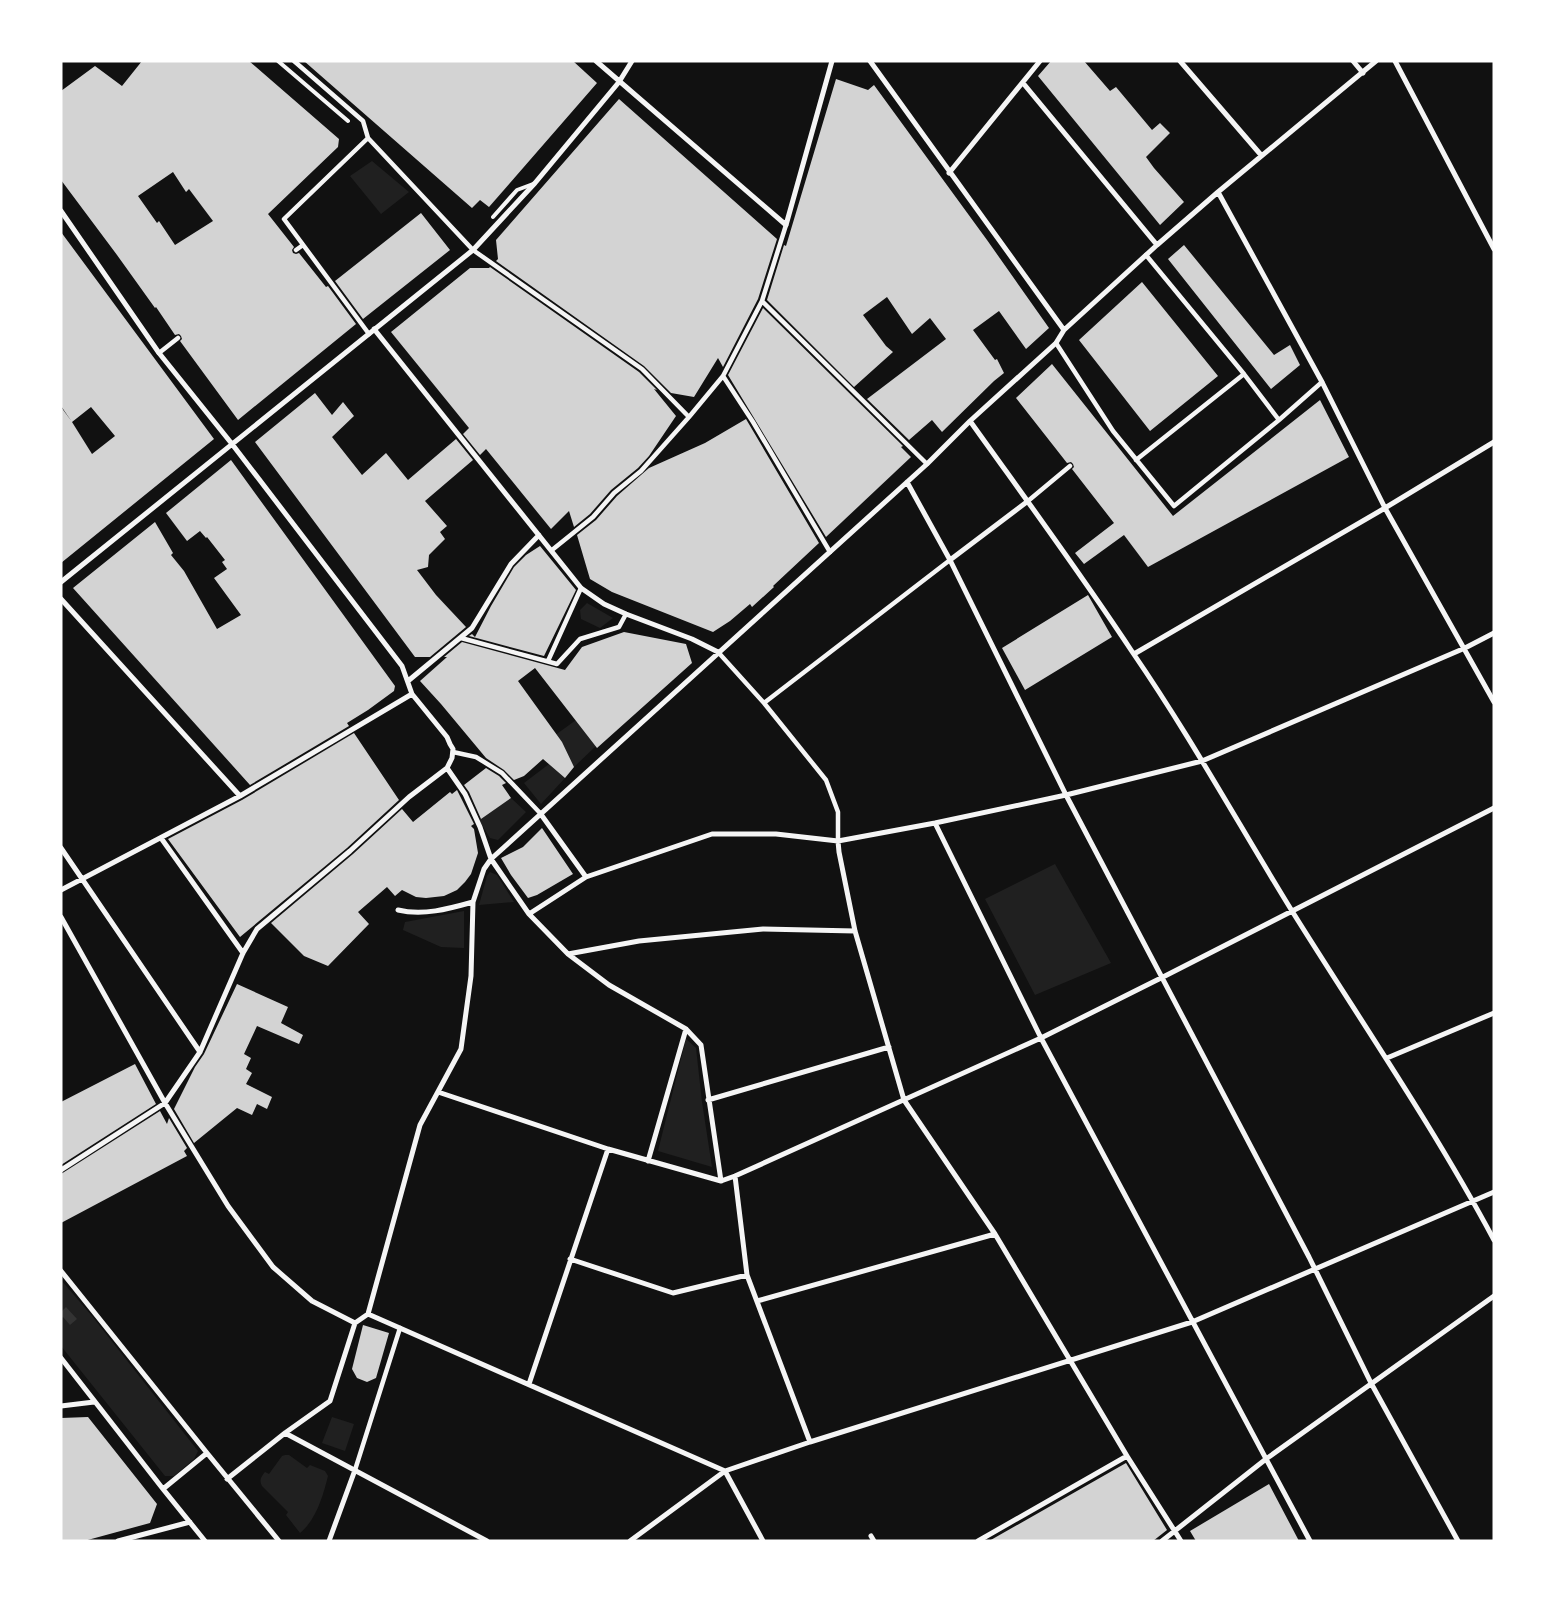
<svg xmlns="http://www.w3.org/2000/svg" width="1555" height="1602" font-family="Raleway,sans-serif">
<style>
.green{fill:#202020}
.water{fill:#333}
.building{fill:#d3d3d3;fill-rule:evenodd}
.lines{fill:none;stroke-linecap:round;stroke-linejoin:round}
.service{stroke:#f5f5f5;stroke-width:4}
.pedestrian{stroke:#f5f5f5;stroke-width:4.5}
.minor{stroke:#f5f5f5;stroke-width:5}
</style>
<rect width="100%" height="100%" fill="#111"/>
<path class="green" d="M 372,161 L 409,192 L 381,214 L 350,176 Z
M 587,603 L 613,618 L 600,628 L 581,619 L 580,610 Z
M 576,720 L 596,746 L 574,767 L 554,736 Z
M 549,764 L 565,778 L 541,804 L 524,783 Z
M 511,798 L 526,812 L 498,840 L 490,838 L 479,820 Z
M 1055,864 L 1111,963 L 1035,995 L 985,899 Z
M 490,872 L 497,875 L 514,902 L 479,905 L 487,876 Z
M 464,911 L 464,948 L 441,947 L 403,930 L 405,922 Z
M 686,1039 L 696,1048 L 702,1102 L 712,1167 L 658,1151 Z
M 61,1280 L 92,1316 L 198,1451 L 194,1459 L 174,1476 L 165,1476 L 61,1346 Z
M 332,1417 L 354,1424 L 345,1451 L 322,1443 Z
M 285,1455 L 289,1455 L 307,1468 L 310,1465 L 325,1471 L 328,1476 C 323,1496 316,1520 300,1533 L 286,1515 L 288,1512 L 262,1486 C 259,1480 261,1477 265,1472 L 269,1474 L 282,1456 Z"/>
<path class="water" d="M 66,1307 L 77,1319 L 70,1325 L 63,1317 L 61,1319 L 61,1312 Z"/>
<path class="building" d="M 142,61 L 249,61 L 339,139 L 338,147 L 268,214 L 294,247 L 292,250 L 293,253 L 296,254 L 299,253 L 326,287 L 328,286 L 356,324 L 238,420 L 180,341 L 182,339 L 181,336 L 179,334 L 175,335 L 156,307 L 155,308 L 117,255 L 61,180 L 61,91 L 95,66 L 122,86 ZM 173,172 L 186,192 L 189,189 L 213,221 L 175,245 L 159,221 L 157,223 L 138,196 Z
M 304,61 L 573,61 L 597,83 L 489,207 L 480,200 L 472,208 Z
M 1051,61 L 1084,61 L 1110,91 L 1116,87 L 1152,130 L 1160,123 L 1170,133 L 1146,157 L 1154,168 L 1184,202 L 1160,225 L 1038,76 Z
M 836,79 L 868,90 L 874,85 L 987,240 L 1049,328 L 1026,349 L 999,311 L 973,330 L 995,360 L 997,359 L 1004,373 L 994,381 L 942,432 L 932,420 L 909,440 L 867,399 L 946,339 L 930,318 L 912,334 L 887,297 L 863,315 L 886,346 L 893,352 L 854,387 L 767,300 L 784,245 L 786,246 Z
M 619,99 L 777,239 L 758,299 L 723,367 L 718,358 L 694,397 L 671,393 L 644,366 L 496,261 L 498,259 L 496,240 Z
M 421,213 L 450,250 L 363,319 L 335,281 Z
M 61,232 L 214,439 L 61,563 L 61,407 L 72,422 L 61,406 ZM 91,407 L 115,436 L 92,454 L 72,422 Z
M 1184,245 L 1274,355 L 1290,345 L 1300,365 L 1271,389 L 1168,259 Z
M 490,267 L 639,372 L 657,390 L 654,389 L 676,416 L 649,456 L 638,468 L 611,490 L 590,514 L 574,527 L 569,511 L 551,529 L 486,449 L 480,455 L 463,434 L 469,428 L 391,332 L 470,268 L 489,268 Z
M 1142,282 L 1218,376 L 1150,431 L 1079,340 Z
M 763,308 L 903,446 L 901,447 L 911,457 L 826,537 L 728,375 Z
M 1052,364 L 1173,516 L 1320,400 L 1349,457 L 1148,567 L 1124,535 L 1084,564 L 1075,553 L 1114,523 L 1072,469 L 1074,467 L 1073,464 L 1071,462 L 1067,463 L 1016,398 Z
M 315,393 L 332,415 L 343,402 L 354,416 L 332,437 L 362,475 L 386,453 L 408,480 L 456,439 L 473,460 L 425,501 L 447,526 L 440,532 L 445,539 L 429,555 L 428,567 L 417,570 L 436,595 L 466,627 L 430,657 L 415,657 L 255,442 Z
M 746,419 L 819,543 L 773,586 L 774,587 L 752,607 L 750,604 L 730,621 L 713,632 L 612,592 L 590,579 L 577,535 L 596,520 L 617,496 L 649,468 L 705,443 Z
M 231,460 L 395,686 L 394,691 L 368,710 L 347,723 L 349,726 L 250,785 L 73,588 L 155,522 L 173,553 L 171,555 L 184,571 L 217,629 L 241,615 L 214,578 L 227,569 L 222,562 L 225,560 L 207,537 L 206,538 L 200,531 L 187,541 L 166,513 Z
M 540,546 L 576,590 L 544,656 L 469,636 L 472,634 L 475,637 L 491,606 L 514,567 L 526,555 Z
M 1088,595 L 1112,637 L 1025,690 L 1002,648 Z
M 624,632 L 686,644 L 692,663 L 597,748 L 535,668 L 518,681 L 562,742 L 574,767 L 565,778 L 543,759 L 524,776 L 514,780 L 504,770 L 486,758 L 441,704 L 420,681 L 447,657 L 444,657 L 462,642 L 565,670 L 582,647 Z
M 354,733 L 399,800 L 347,848 L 240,937 L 168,839 L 242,800 Z
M 486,768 L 499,776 L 506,783 L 502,785 L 511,798 L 481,819 L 469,792 L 464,785 Z
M 457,790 L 474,824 L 471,826 L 474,829 L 478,853 L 471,874 L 465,882 L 457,890 L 444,896 L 426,898 L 416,897 L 402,890 L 395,896 L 387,887 L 358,912 L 369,924 L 328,966 L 304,956 L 271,923 L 353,854 L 402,809 L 413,822 L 450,792 L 452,794 Z
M 542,828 L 573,874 L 537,895 L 528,898 L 511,875 L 501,858 L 523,847 Z
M 237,984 L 288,1007 L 281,1023 L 303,1035 L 299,1044 L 257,1026 L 244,1054 L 251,1058 L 246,1069 L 252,1073 L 246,1084 L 272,1097 L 267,1109 L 257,1104 L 252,1115 L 237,1108 L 194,1143 L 174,1109 L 195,1067 L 204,1054 Z
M 135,1064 L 156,1104 L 61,1165 L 61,1102 Z
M 160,1111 L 167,1124 L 169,1118 L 187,1148 L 184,1151 L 187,1156 L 61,1223 L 61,1174 Z
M 363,1325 L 389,1333 L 376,1378 L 367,1382 L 357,1378 L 352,1369 Z
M 88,1417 L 157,1504 L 150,1523 L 84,1541 L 61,1541 L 61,1418 Z
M 1126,1463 L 1167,1530 L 1153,1541 L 989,1541 Z
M 1269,1484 L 1299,1541 L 1196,1541 L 1190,1531 Z"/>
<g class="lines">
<path class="service" d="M 278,61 L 348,121
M 493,217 L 517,190 L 533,184"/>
<path class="pedestrian" d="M 294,61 L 363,121 L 368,138 L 473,250 L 642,369 L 689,417
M 368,138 L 284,219 L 369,334
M 296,250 L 303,245
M 1146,255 L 1244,374 L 1279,420 L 1322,382
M 762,301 L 927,464
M 1056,343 L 1113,431 L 1174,506 L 1279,420
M 159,353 L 178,338
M 723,376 L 753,422 L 830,552
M 1136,460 L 1244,374
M 1028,501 L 1070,466
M 552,550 L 593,517 L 614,493 L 641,471 L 689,417 L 723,376 L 762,301 L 786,225
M 461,638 L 557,664 L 580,639 L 619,627 L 626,614
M 718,652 L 764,703 L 826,780 L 838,812 L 838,841
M 548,661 L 581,588
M 764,703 L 950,560
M 453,752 L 476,757 L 502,773 L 540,813
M 355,1470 L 400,1328"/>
<path class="minor" d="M 596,61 L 786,225 L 832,61
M 870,61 L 1064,330
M 1180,61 L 1261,155
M 1353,61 L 1363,73
M 1395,61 L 1494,249
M 1023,83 L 1157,245
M 949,173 L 1040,61
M 1218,192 L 1322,382 L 1385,508 L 1494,702
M 61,211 L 159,353 L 232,444 L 402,666 L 412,694 L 447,737 L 450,744 L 453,749 L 452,758 L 447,768 L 409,797 L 350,851 L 257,929 L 243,953 L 200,1052 L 165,1103 L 61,1170
M 374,329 L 581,588 L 604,604 L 626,614 L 692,639 L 718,652
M 970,421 C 1025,498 1081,574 1133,653 C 1190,736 1239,825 1292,911 C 1360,1020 1433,1126 1494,1240
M 907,482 L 950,560 L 1066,795 L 1309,1257 L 1371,1383 L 1458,1541
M 950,560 L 1028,501
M 61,582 L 473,250 L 535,183 L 619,82 L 632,61
M 61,599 L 240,796
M 1134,654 L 1385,508 L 1494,442
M 408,681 L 472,628 L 511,564 L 539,535
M 447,768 L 465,794 L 480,827 L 491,859 L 529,914 L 568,954 L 609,985 L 686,1029 L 701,1045 L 721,1181
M 540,813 L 586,877
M 935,823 L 1041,1038 L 1310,1541
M 161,838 L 243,953
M 838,841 L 839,852 L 855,931 L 904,1100 L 995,1234 L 1127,1456 L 1181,1541
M 61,848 L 200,1052
M 61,890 L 240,796 L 412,694
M 398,910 C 423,916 448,909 473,902
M 529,914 L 586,877 L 712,834 L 776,834 L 838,841 L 935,823 L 1066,795 L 1202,761 L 1465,648 L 1494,633
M 61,917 L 165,1103 L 228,1206 L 273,1267 L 312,1301 L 355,1323
M 568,954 L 639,941 L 763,929 L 855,931
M 1387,1058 L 1494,1013
M 438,1092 L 608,1149 L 721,1181
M 708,1100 L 889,1047
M 648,1161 L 686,1029
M 735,1176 L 747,1275 L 810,1442
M 721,1181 L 735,1176 L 1041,1038 L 1163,977 L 1494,808
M 570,1259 L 673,1293 L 747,1275
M 61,1271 L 207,1453
M 757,1301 L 995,1234
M 368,1314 L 420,1125 L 461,1049 L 471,976 L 473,902 L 484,869 L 491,859 L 927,464 L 970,421 L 1056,343 L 1064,330 L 1157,245 L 1218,192 L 1376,61
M 368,1314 L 725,1471
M 61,1358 L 163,1489 L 205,1541
M 529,1384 L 608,1149
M 61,1406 L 94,1402
M 285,1433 L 487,1541
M 725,1471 L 763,1541
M 227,1479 L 285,1433 L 330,1401 L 355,1323 L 368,1314
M 163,1489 L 207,1453 L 279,1541
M 871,1536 L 874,1541
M 118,1541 L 190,1522
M 329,1541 L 355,1470
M 630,1541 L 725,1471 L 810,1442 L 1192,1322 L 1494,1192
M 978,1541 L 1127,1456
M 1162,1541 L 1266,1459 L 1494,1296"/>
</g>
<rect width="1555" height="1602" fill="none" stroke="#ffffff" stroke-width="125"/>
</svg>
